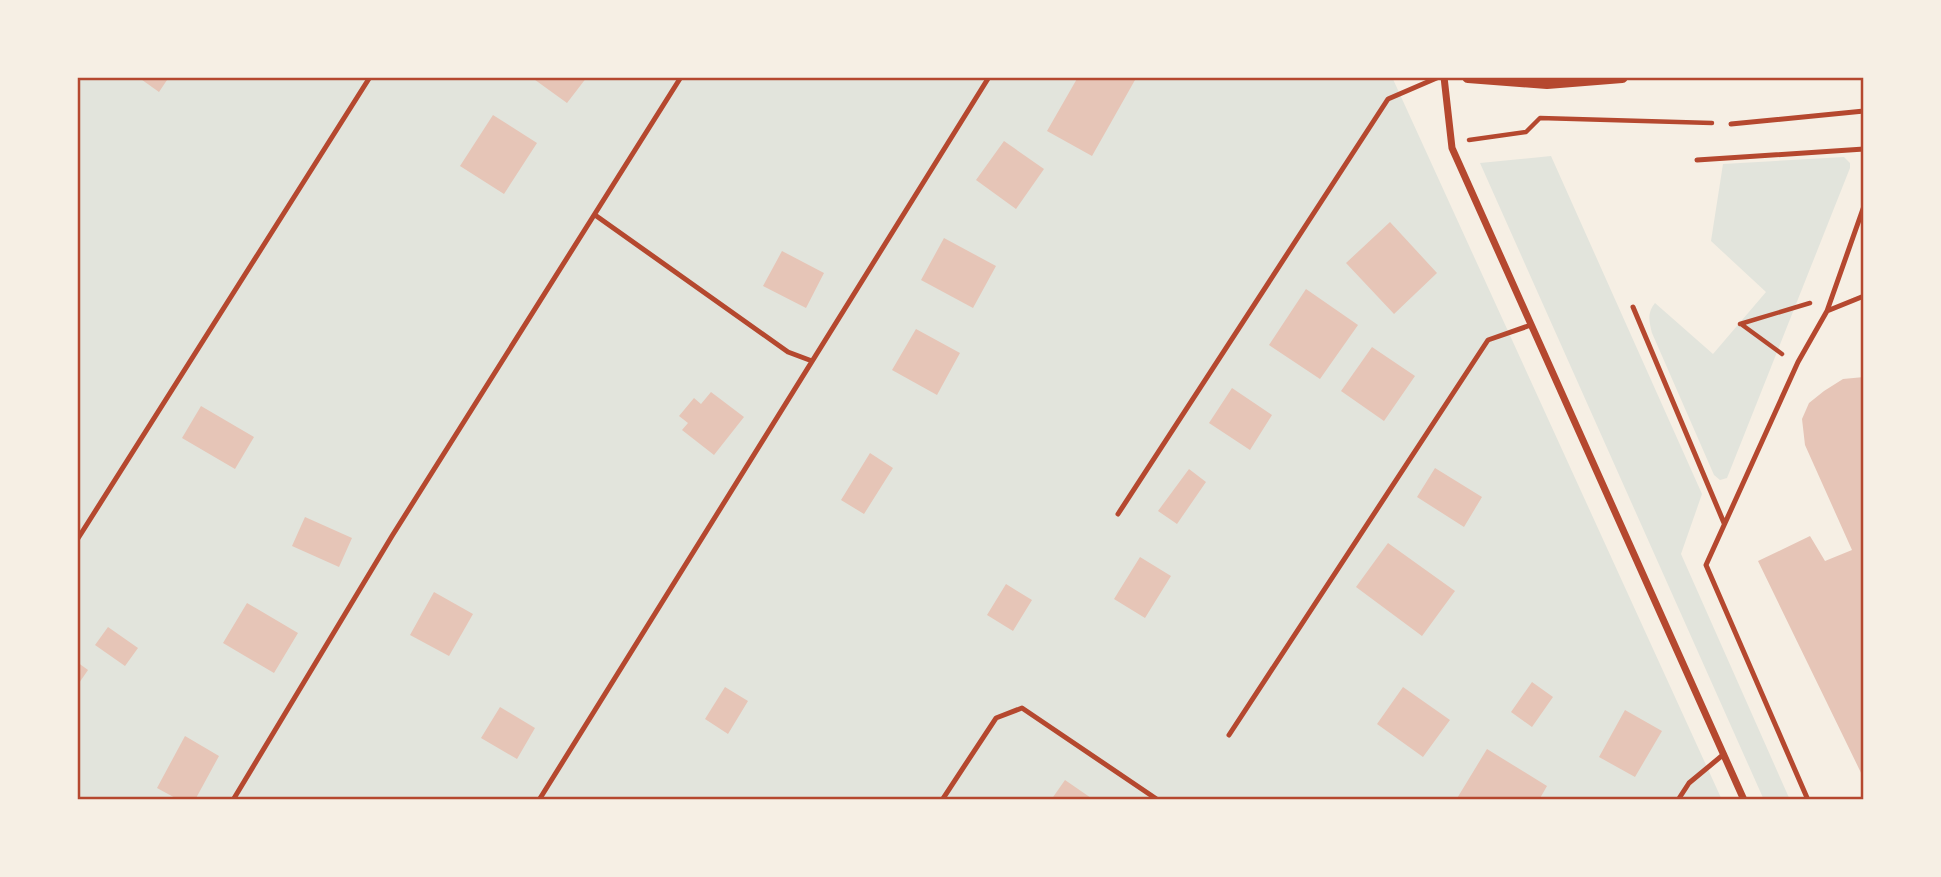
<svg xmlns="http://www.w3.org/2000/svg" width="1941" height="877" font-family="'DejaVu Sans',sans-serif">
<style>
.green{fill:#e2e4dc}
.building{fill:#e6c5b7}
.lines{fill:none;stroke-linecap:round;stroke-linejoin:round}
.path{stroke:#b5482f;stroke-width:4.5}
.service{stroke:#b5482f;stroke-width:5}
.minor{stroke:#b5482f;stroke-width:7}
.tertiary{stroke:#b5482f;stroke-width:12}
.neatline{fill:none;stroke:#b5482f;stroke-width:2.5}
</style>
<rect width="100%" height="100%" fill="#f6efe4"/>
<path class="green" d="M 77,77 L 1392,77 L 1722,800 L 77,800 Z
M 1551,156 L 1702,494 L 1681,554 L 1790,800 L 1764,800 L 1480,163 Z
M 1844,157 L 1850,163 L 1850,168 L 1727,478 L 1720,480 L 1714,475 L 1652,333 C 1649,321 1647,313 1655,303 L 1713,354 L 1766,292 L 1711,241 L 1723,164 Z"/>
<path class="building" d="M 138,77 L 169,77 L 159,92 Z
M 531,77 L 587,77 L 567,103 Z
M 1078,77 L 1129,77 L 1135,80 L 1092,156 L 1047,131 Z
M 493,115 L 537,143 L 504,194 L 460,166 Z
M 1004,141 L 1044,169 L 1016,209 L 976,180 Z
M 1390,222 L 1437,273 L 1394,314 L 1346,263 Z
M 944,238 L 996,266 L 973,308 L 921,280 Z
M 782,251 L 824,273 L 806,308 L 763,286 Z
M 1306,289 L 1358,325 L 1320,379 L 1269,345 Z
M 916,329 L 960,353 L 937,395 L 892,370 Z
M 1372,347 L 1415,376 L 1384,421 L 1341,391 Z
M 1864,377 L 1864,779 L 1758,561 L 1810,536 L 1825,561 L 1852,550 L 1805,445 L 1802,419 L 1809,403 L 1824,391 L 1843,379 Z
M 1232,388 L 1272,415 L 1250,450 L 1209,423 Z
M 711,392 L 744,417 L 714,455 L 682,430 L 688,423 L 679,416 L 694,398 L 701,404 Z
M 201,406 L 254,437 L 235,469 L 182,438 Z
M 870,453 L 893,468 L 864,514 L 841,500 Z
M 1435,468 L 1482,497 L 1464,527 L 1417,497 Z
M 1189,469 L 1206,482 L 1177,524 L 1158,511 Z
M 305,517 L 352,538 L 339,567 L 292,546 Z
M 1388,543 L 1455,591 L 1422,636 L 1356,587 Z
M 1140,557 L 1171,576 L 1145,618 L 1114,599 Z
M 1006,584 L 1032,600 L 1013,631 L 987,615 Z
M 434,592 L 473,614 L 449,656 L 410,635 Z
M 247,603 L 298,633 L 274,673 L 223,643 Z
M 108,627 L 138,648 L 125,666 L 95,645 Z
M 77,662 L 88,670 L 77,686 Z
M 1532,682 L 1553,697 L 1532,727 L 1511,712 Z
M 725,687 L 748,701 L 728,734 L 705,719 Z
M 1403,687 L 1450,720 L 1423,757 L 1377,724 Z
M 500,707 L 535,728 L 517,759 L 481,738 Z
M 1625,710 L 1662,731 L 1635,777 L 1599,757 Z
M 185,736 L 219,756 L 195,800 L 179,800 L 157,788 Z
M 1487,749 L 1547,786 L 1539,800 L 1456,800 Z
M 1065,780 L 1094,800 L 1051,800 Z"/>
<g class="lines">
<path class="path" d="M 1469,140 L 1526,132 L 1540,118 L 1712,123
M 1740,324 L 1810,303
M 1741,324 L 1782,354"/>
<path class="service" d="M 1731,124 L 1864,111
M 1697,160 L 1864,149
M 595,215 L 788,352 L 812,361
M 1633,307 L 1724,523
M 1827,311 L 1864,206
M 1118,514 L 1388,99 L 1439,77
M 77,540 L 370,77
M 1229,735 L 1488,340 L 1531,325
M 233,800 L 392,536 L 681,77
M 539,800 L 989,77
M 942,800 L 996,718 L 1022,708 L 1158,800
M 1678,800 L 1689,783 L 1724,754
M 1808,800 L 1706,565 L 1798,362 L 1827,311 L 1864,296"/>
<path class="minor" d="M 1444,77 L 1452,148 L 1744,800"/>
<path class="tertiary" d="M 1468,77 L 1547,83 L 1622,77"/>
</g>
<rect width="1941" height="877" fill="none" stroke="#f6efe4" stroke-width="158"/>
<rect x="79" y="79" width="1783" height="719" class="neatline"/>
</svg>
